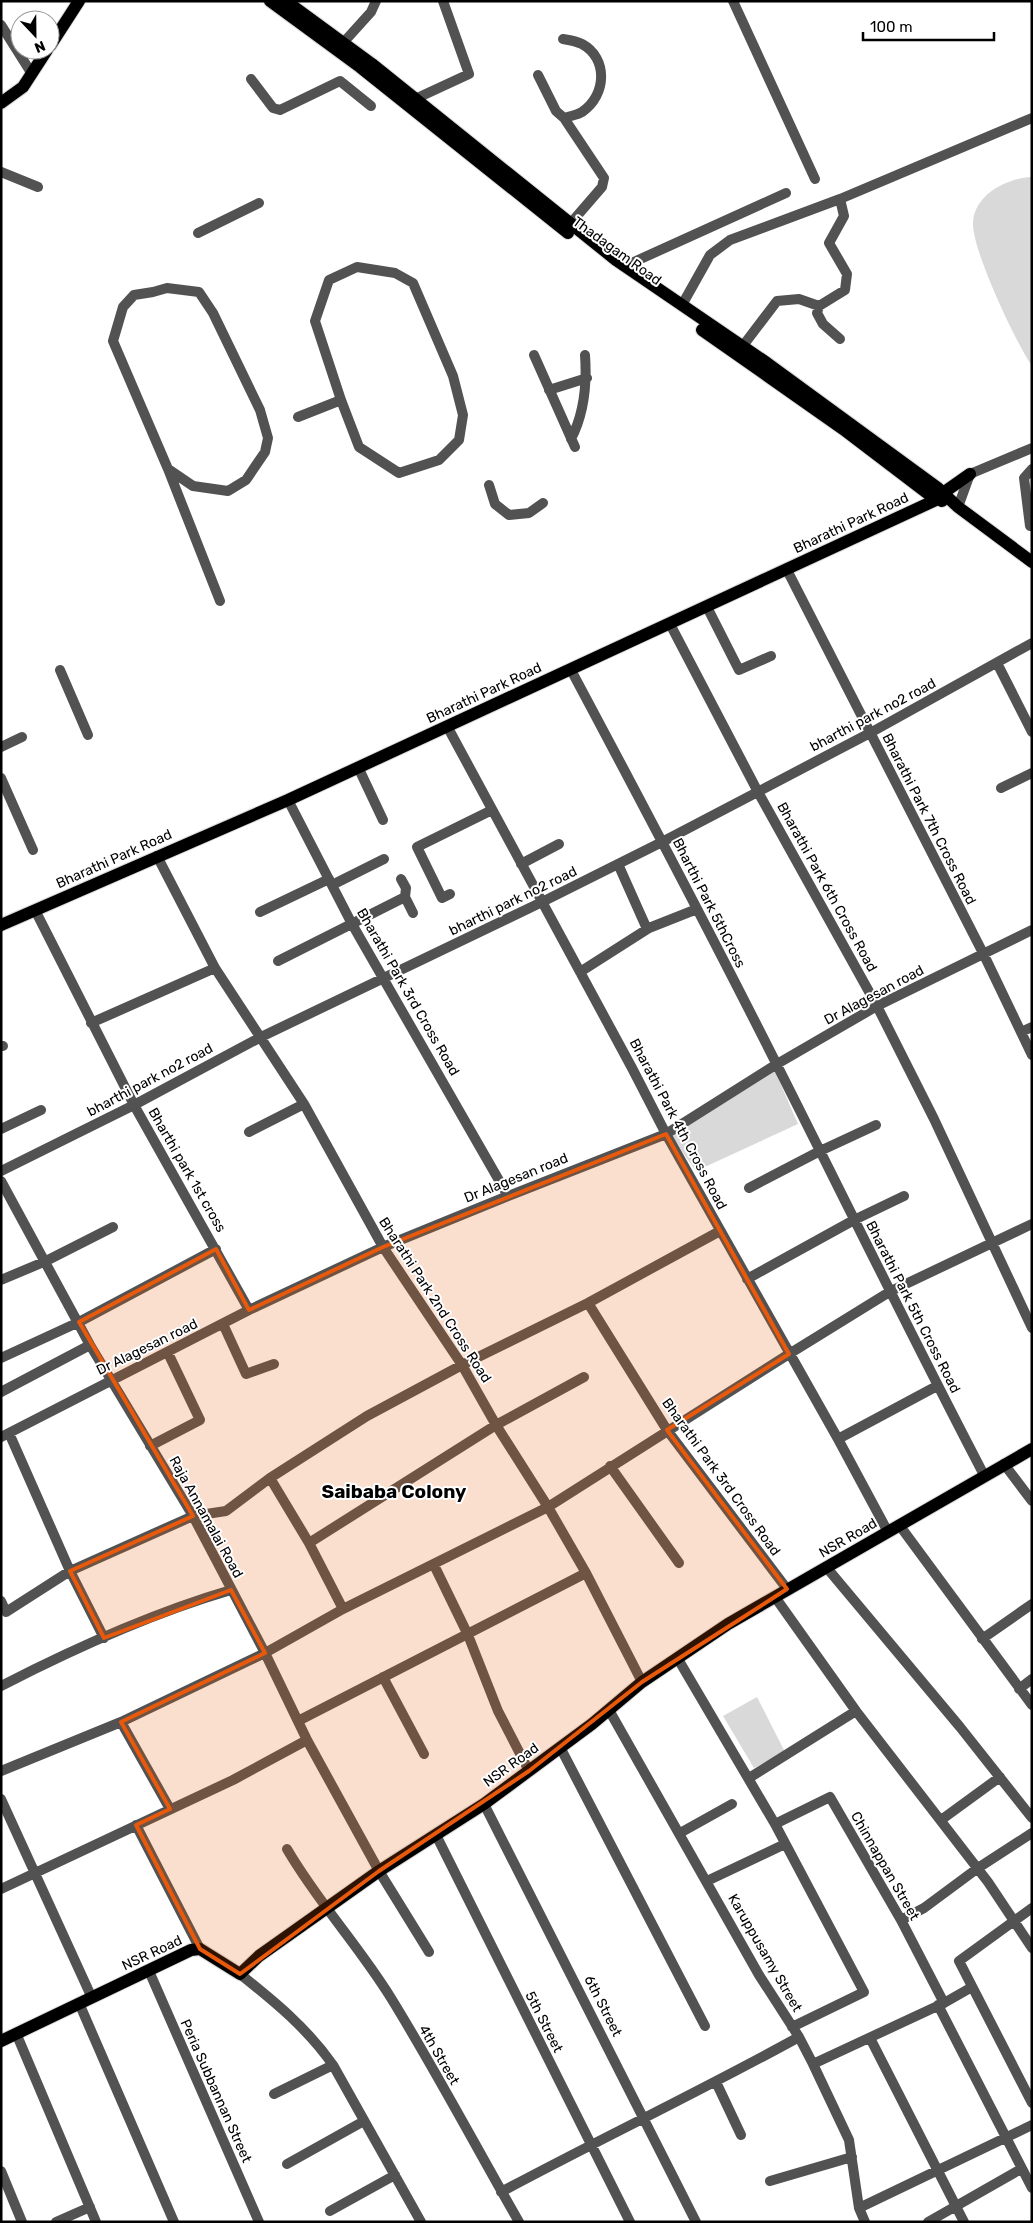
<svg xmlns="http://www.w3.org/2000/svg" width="1033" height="2223" font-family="Rubik,sans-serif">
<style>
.green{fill:#d9d9d9}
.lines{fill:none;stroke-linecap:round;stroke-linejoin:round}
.major-casing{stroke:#dbdbdb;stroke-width:14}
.minor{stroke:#525252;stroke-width:10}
.major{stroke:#000;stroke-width:12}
.marked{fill:#e8590c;fill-opacity:0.2;stroke:#e8590c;stroke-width:4;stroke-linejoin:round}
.labels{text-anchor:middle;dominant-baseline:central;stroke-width:4;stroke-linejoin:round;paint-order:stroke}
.street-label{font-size:14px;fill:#000;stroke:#fff}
.district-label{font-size:19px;font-weight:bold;fill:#000;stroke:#fff}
</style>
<rect width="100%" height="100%" fill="#fff"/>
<path class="green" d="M 1032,177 L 1032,366 C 1016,343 971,248 973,222 C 975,194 1007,178 1032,177 Z
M 775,1071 L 798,1124 L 696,1171 L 670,1135 Z
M 757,1697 L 785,1752 L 754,1768 L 723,1716 Z"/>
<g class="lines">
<g class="major-casing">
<path id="major" d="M 270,1 L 360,67 L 568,233
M 286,1 L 372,64 L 616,260 L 767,363 L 938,488 L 958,507 L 1032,562
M 50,46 L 79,1
M 1,103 L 23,87 L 47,50
M 702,330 L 843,429 L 931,496 L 942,501
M 1,925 L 288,800 L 938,499 L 943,493 L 970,474
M 1,2041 L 191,1950 L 200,1949 L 240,1974 L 259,1956 L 379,1871 L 484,1804 L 592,1724 L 642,1682 L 728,1624 L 1032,1449"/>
</g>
<path class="minor" d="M 733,1 L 815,179
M 1,25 L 32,74
M 563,39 C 569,40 576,41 582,44 C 608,58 607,95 582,112 C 577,115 570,116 564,118
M 343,43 L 371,12 L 376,1
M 538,75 L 556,111 L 564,118 L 604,178 L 602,187 L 570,224
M 251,79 L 273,108 L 280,110 L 340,81 L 371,106
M 415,99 L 469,74 L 443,1
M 1,172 L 38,187
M 198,233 L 259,203
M 625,266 L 786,193
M 357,267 L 395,273 L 413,283 L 453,376 L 463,415 L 459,440 L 439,460 L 399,473 L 359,447 L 341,400 L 315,321 L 329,280 Z
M 682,305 L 710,255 L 730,240 L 840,199 L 1032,118
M 819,306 L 845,290 L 847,274 L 829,243 L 844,216 L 840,199
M 742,347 L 777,301 L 799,299 L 819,306 L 817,313 L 823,324 L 840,339
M 534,355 L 575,447
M 549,390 L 587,378
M 298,417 L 341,400
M 571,439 C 584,414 587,383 585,355
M 168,469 L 193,486 L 228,491 L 246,480 L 265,452 L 268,438 L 260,410 L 213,313 L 199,292 L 167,288 L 153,292 L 134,295 L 123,307 L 113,341 L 168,469 L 220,601
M 489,485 L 495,504 L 509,515 L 529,513 L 543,503
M 958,507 L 970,474 L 1032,448
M 1030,526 L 1024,478 L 1032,469
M 787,570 L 984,955 L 1032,1055
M 707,607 L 739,670 L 771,656
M 670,624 L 758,792 L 877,1006 L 934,1119 L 1032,1328
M 997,663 L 1032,732
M 60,670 L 88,735
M 571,670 C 641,801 710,932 777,1065 C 846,1202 913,1339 984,1475
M 447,726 L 632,1068 L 666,1134 L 838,1439 L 888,1532
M 1,747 L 22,737
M 358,767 L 383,820
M 1,778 L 33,850
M 1001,788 L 1032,773
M 288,800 L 352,924 L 508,1196
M 157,856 L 215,968 L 304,1104 L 383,1247 L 462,1365 L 496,1425 L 548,1507 L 586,1573 L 642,1682
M 521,864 L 559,844
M 618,864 L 647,929
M 401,879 L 406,888 L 405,897 L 413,913
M 332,885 L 384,859
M 450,894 L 442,898 L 417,847 L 492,810
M 35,910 L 134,1105 L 249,1310
M 260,912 L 329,879
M 278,961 L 405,897
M 580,972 L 649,928 L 697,909
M 91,1023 L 215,968
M 1021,1032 L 1032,1027
M 1,1046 L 3,1046
M 1,1129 L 41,1110
M 249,1132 L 304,1104
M 1,1171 L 134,1105 L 261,1037 L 542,902 L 662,842 L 870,733 L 1032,643
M 1,1181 L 90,1345 L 193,1516 L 265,1653 L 307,1740 L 379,1871 L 429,1952
M 749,1188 L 820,1151 L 876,1125
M 747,1279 L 854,1220 L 904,1196
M 1,1280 L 46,1261 L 113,1227
M 588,1303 L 667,1430 L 787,1589
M 223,1324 L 246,1374 L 274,1364
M 1,1358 L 79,1322 L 216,1249
M 1,1392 L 90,1345
M 9,1433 L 70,1571 L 104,1638
M 1,1437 L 249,1310 L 383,1247 L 508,1196 L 666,1134 L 777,1064 L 877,1006 L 1032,930
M 838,1439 L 937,1386
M 150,1446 L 200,1420 L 168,1353
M 1004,1464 L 1032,1501
M 610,1466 L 679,1563
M 270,1478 L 309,1543 L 496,1425 L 584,1377
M 900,1526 L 1032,1705
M 309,1543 L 343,1609
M 434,1565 L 468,1635 L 498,1711 L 529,1771
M 827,1568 L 960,1727 L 1032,1818
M 775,1597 L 856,1711 L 988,1882 L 1032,1948
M 1,1601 L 6,1612 L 70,1571 L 193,1516 L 226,1511 L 270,1478 L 367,1416 L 462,1365 L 588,1303 L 720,1231
M 982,1639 L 1032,1604
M 678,1659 L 775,1824 L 864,1992 L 792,2027
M 383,1677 L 424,1754
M 1,1686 C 75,1648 152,1613 231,1590
M 1019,1689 L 1032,1679
M 609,1710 L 759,1975 L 799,2037 L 813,2064 L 849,2140 L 859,2208 L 865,2222
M 298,1721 L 586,1573
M 121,1722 L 170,1809
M 560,1747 L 705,2026
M 1,1771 L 121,1722 L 265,1653 L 343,1609 L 548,1507 L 789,1354 L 891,1291 L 1032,1224
M 749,1778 L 856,1711
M 1,1799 L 92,1998
M 484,1804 L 696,2222
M 941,1820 L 1000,1777
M 775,1824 L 830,1797 L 901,1920 L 944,2003
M 136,1825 L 200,1949
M 680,1833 L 732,1804
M 436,1835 L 630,2222
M 287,1849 C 317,1901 359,1946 391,1998 C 436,2071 476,2147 519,2222
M 707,1881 L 785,1844
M 1,1889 L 233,1780 L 307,1740
M 1032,1908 L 959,1961 L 1032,2103
M 901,1920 L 924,1908 L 978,1868 L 1032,1833
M 149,1971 L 259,2222
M 240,1974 C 275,2002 307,2028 333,2065 L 421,2222
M 79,2003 L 174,2222
M 938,2005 L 1032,2188
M 16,2033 L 96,2222
M 870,2038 L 964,2222
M 813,2064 L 944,2003 L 972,1987
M 716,2082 L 741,2135
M 274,2094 L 333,2065
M 287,2164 L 364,2121
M 1,2171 L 22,2222
M 770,2181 L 852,2157
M 501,2192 C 600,2139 701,2091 799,2037
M 859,2208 L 1032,2125
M 330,2211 L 395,2175
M 56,2222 L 90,2207
M 928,2222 L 1021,2169"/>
<use href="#major" class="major"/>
</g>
<path class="marked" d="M 666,1134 L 789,1354 L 667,1430 L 787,1589 L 642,1682 L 529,1771 L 379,1871 L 240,1974 L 200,1949 L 136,1825 L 170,1809 L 121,1722 L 265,1653 L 231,1590 L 104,1638 L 70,1571 L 193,1516 L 79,1322 L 216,1249 L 249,1310 L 383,1247 Z"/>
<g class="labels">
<g class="street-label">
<text transform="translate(617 251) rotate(36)">Thadagam Road</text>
<text transform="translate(851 523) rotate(-25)">Bharathi Park Road</text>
<text transform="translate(484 693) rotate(-25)">Bharathi Park Road</text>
<text transform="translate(873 715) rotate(-28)">bharthi park no2 road</text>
<text transform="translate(929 819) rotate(63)">Bharathi Park 7th Cross Road</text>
<text transform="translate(114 859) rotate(-24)">Bharathi Park Road</text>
<text transform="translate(827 887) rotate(61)">Bharathi Park 6th Cross Road</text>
<text transform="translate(513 901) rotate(-26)">bharthi park no2 road</text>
<text transform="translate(709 903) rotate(63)">Bharthi Park 5thCross</text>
<text transform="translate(408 992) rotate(60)">Bharathi Park 3rd Cross Road</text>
<text transform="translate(874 995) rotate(-28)">Dr Alagesan road</text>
<text transform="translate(150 1080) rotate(-28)">bharthi park no2 road</text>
<text transform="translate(678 1124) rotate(62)">Bharathi Park 4th Cross Road</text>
<text transform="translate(187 1170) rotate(60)">Bharthi park 1st cross</text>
<text transform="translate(516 1178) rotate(-22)">Dr Alagesan road</text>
<text transform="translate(435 1300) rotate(57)">Bharathi Park 2nd Cross Road</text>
<text transform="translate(913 1307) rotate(63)">Bharathi Park 5th Cross Road</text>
<text transform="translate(147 1347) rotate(-26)">Dr Alagesan road</text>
<text transform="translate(721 1477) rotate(54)">Bharathi Park 3rd Cross Road</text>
<text transform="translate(206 1517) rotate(61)">Raja Annamalai Road</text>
<text transform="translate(848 1538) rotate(-30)">NSR Road</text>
<text transform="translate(511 1765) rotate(-36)">NSR Road</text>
<text transform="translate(885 1866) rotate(60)">Chinnappan Street</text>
<text transform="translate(152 1953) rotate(-25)">NSR Road</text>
<text transform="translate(765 1953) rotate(60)">Karuppusamy Street</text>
<text transform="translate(603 2006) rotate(63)">6th Street</text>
<text transform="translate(544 2022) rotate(63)">5th Street</text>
<text transform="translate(439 2055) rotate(60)">4th Street</text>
<text transform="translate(216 2091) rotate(66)">Peria Subbannan Street</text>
</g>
<g class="district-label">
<text x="394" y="1491">Saibaba Colony</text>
</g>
</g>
<rect width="1033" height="2223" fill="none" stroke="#000000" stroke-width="5"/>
<g transform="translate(35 35) rotate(158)"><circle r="24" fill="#ffffff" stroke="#999999"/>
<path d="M0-4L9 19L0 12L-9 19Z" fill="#000000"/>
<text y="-8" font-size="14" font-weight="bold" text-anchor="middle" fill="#000000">N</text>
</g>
<path d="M863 32v8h131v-8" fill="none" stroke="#000000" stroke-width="2.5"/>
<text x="870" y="32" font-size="15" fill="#000000" stroke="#ffffff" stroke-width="4" paint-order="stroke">100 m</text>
</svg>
